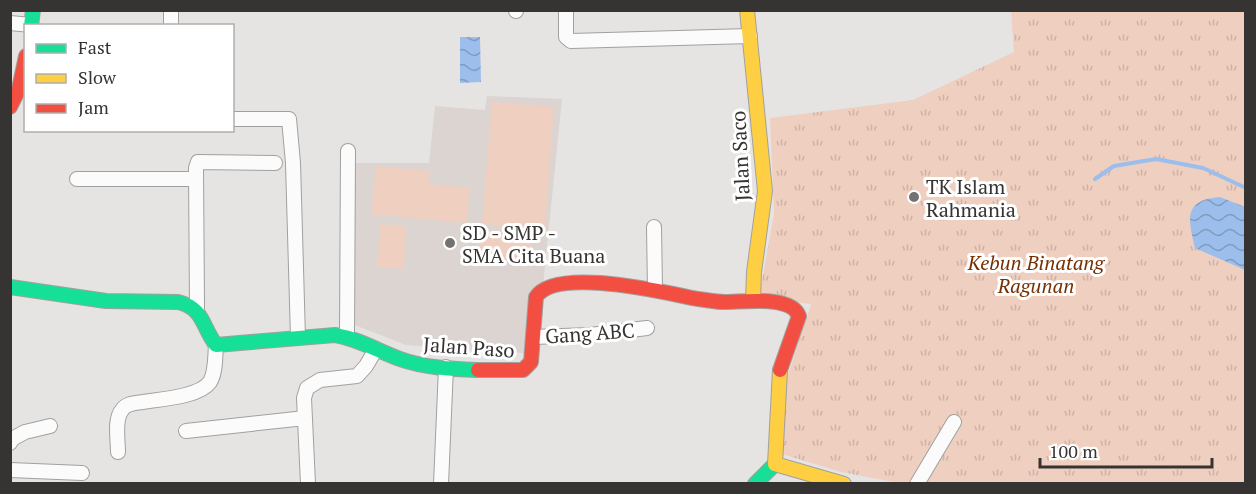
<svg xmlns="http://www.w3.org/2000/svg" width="1256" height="494" font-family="'PT Serif',serif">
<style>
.built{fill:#dbd4d1}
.grass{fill:url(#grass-tufts)}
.pitch{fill:#efcfc0}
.water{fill:url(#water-waves)}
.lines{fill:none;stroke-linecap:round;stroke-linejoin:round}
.stream{stroke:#9cbeec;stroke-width:4}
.street-casing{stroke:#a2a09f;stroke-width:16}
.fast-casing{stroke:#a2a09f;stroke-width:16}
.slow-casing{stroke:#a2a09f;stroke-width:16}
.jam-casing{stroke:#a2a09f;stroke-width:16}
.street{stroke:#fbfbfb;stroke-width:14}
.fast{stroke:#16e098;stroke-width:14}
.slow{stroke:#ffcf43;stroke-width:14}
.jam{stroke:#f24e42;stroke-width:14}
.poi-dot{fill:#737270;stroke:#fff;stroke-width:2}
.labels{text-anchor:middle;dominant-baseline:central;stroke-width:6;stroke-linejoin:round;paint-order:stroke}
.street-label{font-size:20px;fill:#353433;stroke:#fff}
.poi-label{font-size:20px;fill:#353433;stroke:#fff;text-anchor:start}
.park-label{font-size:20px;font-style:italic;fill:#762f02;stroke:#fff}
</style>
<defs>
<pattern id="grass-tufts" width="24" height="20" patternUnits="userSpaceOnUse" patternTransform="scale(1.5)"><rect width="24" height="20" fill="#efcfc0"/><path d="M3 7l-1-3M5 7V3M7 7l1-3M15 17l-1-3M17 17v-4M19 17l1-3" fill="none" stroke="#ceb2a5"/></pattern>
<pattern id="water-waves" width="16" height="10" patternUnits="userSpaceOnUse" patternTransform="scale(1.5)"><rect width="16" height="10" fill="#9cbeec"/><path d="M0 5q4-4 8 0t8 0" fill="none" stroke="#809bc0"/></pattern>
</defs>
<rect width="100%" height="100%" fill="#e6e4e2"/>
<path class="built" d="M 487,96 L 562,99 L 536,354 L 406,345 L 352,324 L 352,163 L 429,163 L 435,106 L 485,110 Z"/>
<path class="grass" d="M 1011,11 L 1245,11 L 1245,483 L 899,483 L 841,472 L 782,454 L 785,384 L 811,304 L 759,297 L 774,214 L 770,118 L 913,100 L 1014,52 Z"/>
<path class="pitch" d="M 492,102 L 554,107 L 545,228 L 482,224 Z
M 376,166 L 430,171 L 429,184 L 470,188 L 466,223 L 371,214 Z
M 380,224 L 406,226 L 404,269 L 377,267 Z
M 481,230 L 532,232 L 531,260 L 480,258 Z"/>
<path class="water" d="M 460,37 L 480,37 L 481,82 L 460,83 Z
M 1220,197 L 1245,207 L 1245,270 L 1195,248 C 1188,219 1183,200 1220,197 Z"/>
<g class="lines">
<path class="stream" d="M 1095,179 L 1114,166 L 1156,159 L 1203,168 L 1246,188"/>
<g class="street-casing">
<path id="street" d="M 566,10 L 566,37 L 571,41 L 750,36
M 516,11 L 516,10
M 10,23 L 31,25
M 171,26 L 171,10
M 232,119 L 289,119 L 293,163 L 298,338
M 77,179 L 196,179
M 654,227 L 655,289
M 197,308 L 196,168 L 198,162 L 275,163
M 347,336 L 348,151
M 533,337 L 590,335 L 647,328
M 186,431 L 305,418
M 10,443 L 12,439 L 25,432 L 50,426
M 118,452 C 118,440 114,419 122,410 C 126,403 136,403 143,402 C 161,399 199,397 210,382 C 216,372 215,356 216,345
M 10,470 L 82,473
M 308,484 L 304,398 L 307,388 L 320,380 L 357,376 L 366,366 L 376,349
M 441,484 L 446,367
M 917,484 L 954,422"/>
</g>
<g class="fast-casing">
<path id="fast" d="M 31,26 L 33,10
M 10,287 L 106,301 L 178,302 C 204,308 202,327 216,345 L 335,335 C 359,339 378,351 400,359 C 425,368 452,369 478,370
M 755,484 L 775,464"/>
</g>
<g class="slow-casing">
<path id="slow" d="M 747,10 L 765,191 L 754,272 L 753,300
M 775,464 L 780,370
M 775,464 L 844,484"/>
</g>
<g class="jam-casing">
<path id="jam" d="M 10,107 L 19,89 L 26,56
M 478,370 L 523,370 L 531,362 L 536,297 C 556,266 666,293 698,299 C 707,300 716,302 725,302 C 744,302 791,295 799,316 L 780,370"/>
</g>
<use href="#street" class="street"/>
<use href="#fast" class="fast"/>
<use href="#slow" class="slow"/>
<use href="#jam" class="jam"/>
</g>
<g class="poi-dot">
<circle cx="914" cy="197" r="6"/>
<circle cx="450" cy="243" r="6"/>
</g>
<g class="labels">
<g class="street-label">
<text transform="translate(740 156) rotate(-93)">Jalan Saco</text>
<text transform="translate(590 333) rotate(-4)">Gang ABC</text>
<text transform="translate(469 347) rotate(4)">Jalan Paso</text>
</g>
<g class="poi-label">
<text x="926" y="186">TK Islam<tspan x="926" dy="23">Rahmania</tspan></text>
<text x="462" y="232">SD - SMP -<tspan x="462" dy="23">SMA Cita Buana</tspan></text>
</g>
<g class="park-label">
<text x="1036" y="262">Kebun Binatang<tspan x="1036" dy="23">Ragunan</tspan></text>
</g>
</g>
<rect width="1256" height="494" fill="none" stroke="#353433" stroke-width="24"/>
<rect x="24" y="24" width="210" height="108" fill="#ffffff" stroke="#aeaead" stroke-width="1.5"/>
<rect x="36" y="44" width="30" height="9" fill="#16e098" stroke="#aeaead" stroke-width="1.5"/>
<text x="78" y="54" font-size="18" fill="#353433">Fast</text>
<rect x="36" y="74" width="30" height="9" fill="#ffcf43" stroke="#aeaead" stroke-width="1.5"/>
<text x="78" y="84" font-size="18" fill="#353433">Slow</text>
<rect x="36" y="104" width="30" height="9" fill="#f24e42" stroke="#aeaead" stroke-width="1.5"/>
<text x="78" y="114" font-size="18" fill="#353433">Jam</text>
<path d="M1040 458v9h172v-9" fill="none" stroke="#353433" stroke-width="3"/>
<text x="1049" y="458" font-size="18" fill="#353433" stroke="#ffffff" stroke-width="4.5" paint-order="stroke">100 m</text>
</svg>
